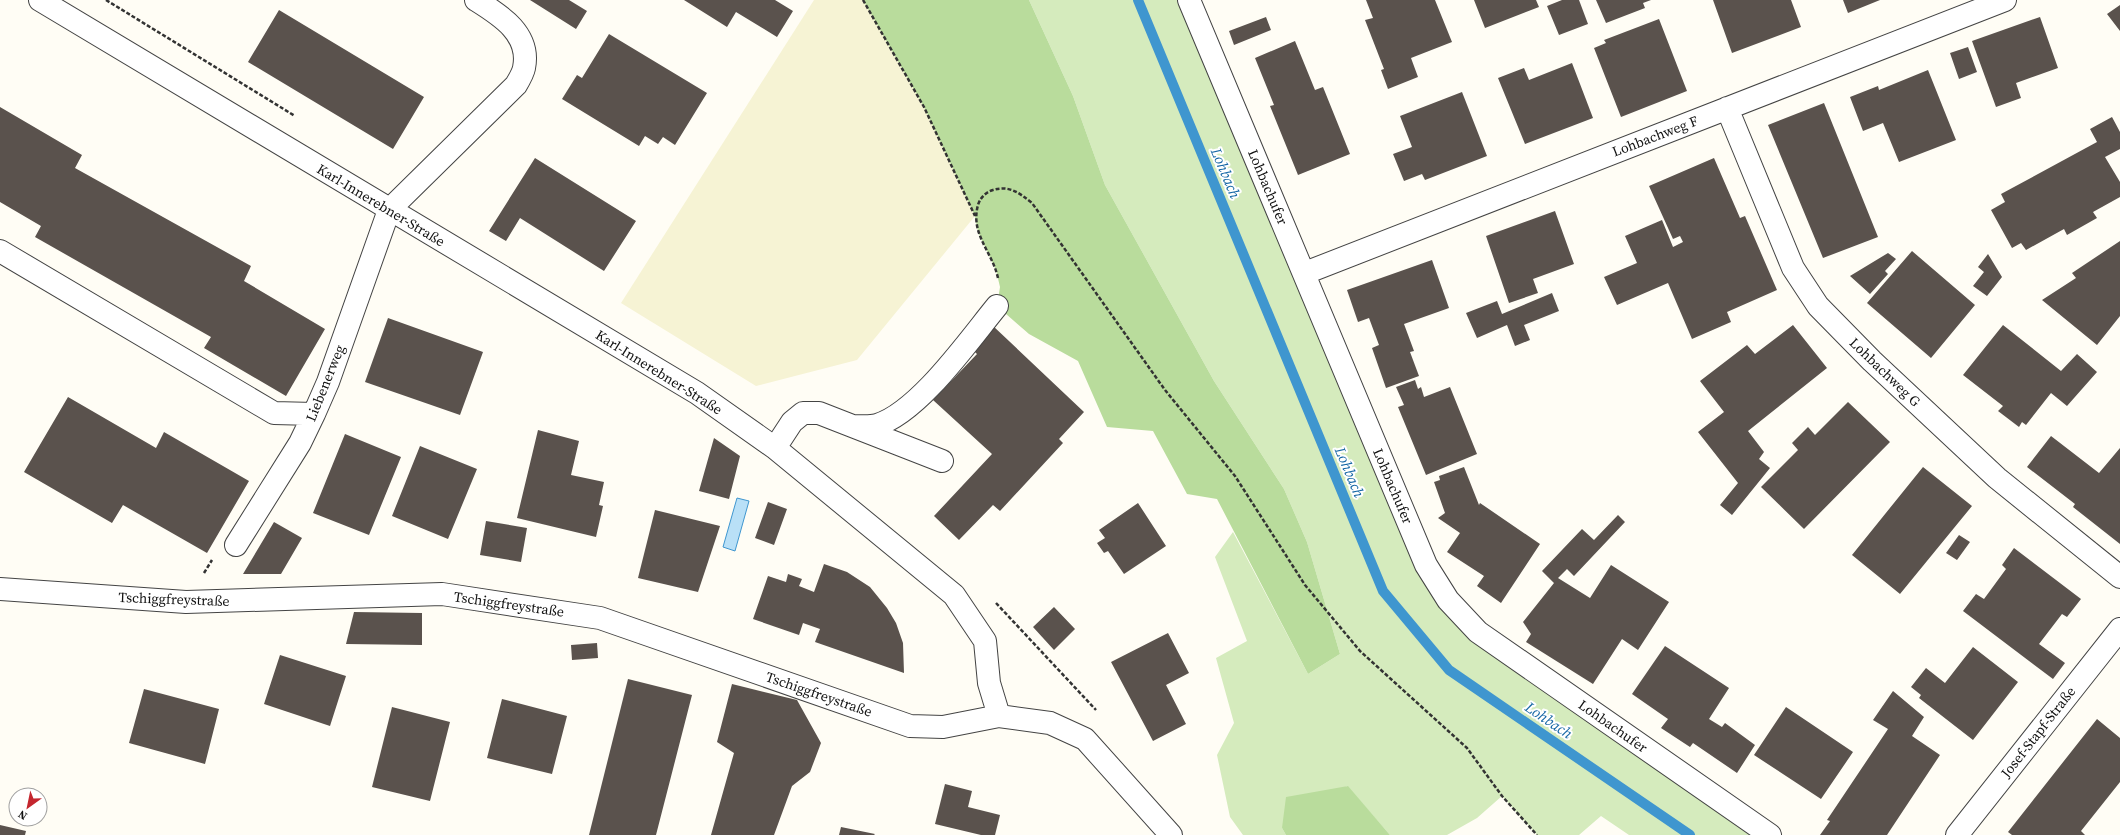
<svg xmlns="http://www.w3.org/2000/svg" width="2120" height="835" font-family="'Source Serif 4',serif">
<style>
.farmland{fill:#f6f3d4}
.green{fill:#d5ebbd}
.forest{fill:#b9dc9c}
.water{fill:#b9e0f7;stroke:#3f96cf}
.lines{fill:none;stroke-linecap:round;stroke-linejoin:round}
.stream{stroke:#3f96cf;stroke-width:10}
.building{fill:#5a524d}
.minor-casing{stroke:#444;stroke-width:24}
.path{stroke:#333;stroke-width:2.5;stroke-dasharray:4 2;stroke-linecap:butt}
.minor{stroke:#fff;stroke-width:22}
.labels{text-anchor:middle;dominant-baseline:central;stroke-width:4;stroke-linejoin:round;paint-order:stroke}
.street-label{font-size:14px;fill:#111;stroke:#fff}
.water-label{font-size:15px;font-style:italic;fill:#1768a6;stroke:#fff}
</style>
<rect width="100%" height="100%" fill="#fffdf5"/>
<path class="farmland" d="M 814,0 L 863,0 L 924,107 L 975,216 L 857,360 L 756,386 L 621,303 Z"/>
<path class="green" d="M 1029,0 L 1189,0 L 1448,600 L 1770,835 L 1629,835 L 1601,816 L 1579,835 L 1537,835 L 1502,796 L 1477,818 L 1447,835 L 1390,835 L 1347,786 L 1282,828 L 1286,835 L 1243,835 L 1230,817 L 1217,755 L 1234,723 L 1216,658 L 1247,641 L 1215,557 L 1233,532 L 1308,674 L 1340,654 L 1307,542 L 1284,489 L 1214,381 L 1105,185 L 1073,96 Z"/>
<path class="forest" d="M 863,0 L 1029,0 L 1073,96 L 1105,185 L 1214,381 L 1284,489 L 1307,542 L 1340,654 L 1308,674 L 1217,499 L 1187,494 L 1153,431 L 1107,427 L 1078,361 L 1029,334 L 997,306 L 1000,287 L 996,270 L 978,232 L 975,216 L 924,107 Z
M 1348,786 L 1390,835 L 1286,835 L 1282,828 L 1286,797 Z"/>
<path class="water" d="M 737,498 L 749,501 L 735,551 L 723,547 Z"/>
<g class="lines">
<path class="stream" d="M 1138,0 L 1383,591 L 1449,670 L 1690,835"/>
</g>
<path class="building" d="M 530,0 L 569,0 L 587,11 L 576,29 Z
M 684,0 L 775,0 L 793,11 L 777,37 L 736,12 L 727,27 Z
M 1366,0 L 1435,0 L 1452,42 L 1411,58 L 1418,77 L 1388,89 L 1381,70 L 1384,69 L 1365,20 L 1373,18 Z
M 1474,0 L 1536,0 L 1539,7 L 1485,28 Z
M 1562,0 L 1579,0 L 1588,24 L 1559,35 L 1547,6 Z
M 1596,0 L 1651,0 L 1643,3 L 1645,8 L 1606,23 Z
M 1713,0 L 1791,0 L 1801,27 L 1732,53 Z
M 1843,0 L 1880,0 L 1848,13 Z
M 2120,5 L 2120,31 L 2107,14 Z
M 279,10 L 424,97 L 393,149 L 248,62 Z
M 1266,17 L 1271,30 L 1234,45 L 1229,31 Z
M 2040,17 L 2058,68 L 2016,83 L 2021,98 L 1996,107 L 1972,41 Z
M 1659,19 L 1687,91 L 1621,117 L 1594,48 L 1606,43 L 1604,40 Z
M 609,34 L 707,93 L 675,145 L 663,137 L 658,144 L 645,136 L 639,146 L 562,99 L 577,75 L 582,78 Z
M 1295,41 L 1315,90 L 1323,87 L 1350,154 L 1298,175 L 1270,106 L 1274,105 L 1255,58 Z
M 1968,47 L 1977,72 L 1959,79 L 1950,53 Z
M 1572,63 L 1593,118 L 1525,144 L 1498,78 L 1524,68 L 1529,80 Z
M 1928,70 L 1956,140 L 1899,162 L 1883,123 L 1863,131 L 1850,97 L 1878,86 L 1879,90 Z
M 1462,92 L 1487,156 L 1425,180 L 1422,174 L 1404,181 L 1393,154 L 1412,147 L 1400,116 Z
M 1824,103 L 1878,237 L 1823,258 L 1768,125 Z
M 0,107 L 82,155 L 75,168 L 251,266 L 244,281 L 325,329 L 286,396 L 204,348 L 211,337 L 35,237 L 41,226 L 0,202 Z
M 2112,117 L 2120,132 L 2120,149 L 2105,157 L 2120,182 L 2120,197 L 2093,212 L 2097,218 L 2067,235 L 2064,229 L 2026,250 L 2021,243 L 2012,248 L 1991,210 L 2005,202 L 2001,194 L 2097,142 L 2090,129 Z
M 535,158 L 636,221 L 604,271 L 520,218 L 506,241 L 489,231 Z
M 1714,158 L 1740,218 L 1745,216 L 1777,290 L 1727,312 L 1731,322 L 1692,339 L 1668,283 L 1617,305 L 1604,277 L 1637,263 L 1625,236 L 1662,220 L 1673,247 L 1683,242 L 1680,236 L 1673,239 L 1649,186 Z
M 1555,211 L 1574,264 L 1533,279 L 1538,293 L 1509,303 L 1486,236 Z
M 2120,241 L 2120,316 L 2097,345 L 2042,300 L 2076,278 L 2072,273 Z
M 1912,251 L 1975,305 L 1931,358 L 1867,303 Z
M 1888,253 L 1896,259 L 1885,271 L 1888,274 L 1870,294 L 1850,276 Z
M 1988,254 L 2002,277 L 1987,296 L 1973,286 L 1984,272 L 1978,267 Z
M 1432,260 L 1449,308 L 1404,324 L 1414,351 L 1410,352 L 1419,376 L 1386,388 L 1372,348 L 1379,345 L 1369,318 L 1358,322 L 1347,290 Z
M 1552,293 L 1559,311 L 1524,325 L 1530,340 L 1515,346 L 1507,325 L 1477,338 L 1466,313 L 1497,301 L 1502,314 Z
M 388,318 L 483,352 L 460,415 L 365,382 Z
M 992,325 L 1084,412 L 1059,439 L 1063,443 L 1000,511 L 993,505 L 959,540 L 934,516 L 992,454 L 933,400 L 977,354 L 971,348 Z
M 1793,325 L 1827,368 L 1748,431 L 1764,452 L 1759,459 L 1770,468 L 1732,515 L 1720,505 L 1738,483 L 1698,432 L 1724,412 L 1700,381 L 1747,345 L 1755,354 Z
M 2003,325 L 2061,371 L 2077,354 L 2097,372 L 2067,406 L 2051,393 L 2026,425 L 2022,422 L 2019,427 L 1998,411 L 2003,406 L 1963,375 Z
M 1415,380 L 1418,389 L 1421,387 L 1424,397 L 1450,387 L 1477,454 L 1426,475 L 1398,407 L 1404,405 L 1396,387 Z
M 68,397 L 156,448 L 164,432 L 249,481 L 207,553 L 123,505 L 112,523 L 24,472 Z
M 1848,402 L 1890,442 L 1804,529 L 1761,487 L 1798,450 L 1792,443 L 1808,427 L 1815,435 Z
M 538,430 L 579,441 L 571,475 L 604,482 L 599,505 L 603,506 L 596,537 L 517,518 Z
M 345,434 L 401,457 L 369,535 L 313,513 Z
M 2051,436 L 2099,473 L 2120,448 L 2120,544 L 2073,507 L 2075,504 L 2027,467 Z
M 714,438 L 740,456 L 729,499 L 699,491 Z
M 420,446 L 477,469 L 448,539 L 392,516 Z
M 1464,467 L 1479,505 L 1480,503 L 1540,544 L 1501,603 L 1477,586 L 1484,576 L 1447,552 L 1460,533 L 1438,518 L 1445,513 L 1434,482 L 1440,480 L 1439,476 Z
M 1923,467 L 1972,506 L 1900,594 L 1852,555 Z
M 768,502 L 787,509 L 774,545 L 755,538 Z
M 1138,503 L 1166,546 L 1124,574 L 1108,551 L 1104,553 L 1097,543 L 1105,538 L 1099,530 Z
M 655,510 L 720,526 L 698,592 L 638,578 Z
M 1618,515 L 1625,522 L 1574,576 L 1567,569 L 1558,578 L 1590,598 L 1611,565 L 1669,602 L 1638,650 L 1622,639 L 1593,684 L 1526,642 L 1531,634 L 1523,622 L 1554,583 L 1542,571 L 1582,529 L 1594,540 Z
M 486,521 L 527,528 L 521,562 L 480,555 Z
M 274,522 L 302,538 L 281,574 L 243,574 Z
M 1959,535 L 1970,542 L 1957,560 L 1946,553 Z
M 2014,548 L 2081,599 L 2067,617 L 2062,614 L 2039,644 L 2065,663 L 2053,679 L 1963,611 L 1976,594 L 1984,599 L 2006,569 L 2002,565 Z
M 824,564 L 847,572 L 870,587 L 887,608 L 896,623 L 903,643 L 904,673 L 815,642 L 820,629 L 803,623 L 799,635 L 753,619 L 768,576 L 786,582 L 788,574 L 802,579 L 799,586 L 814,592 Z
M 1054,607 L 1075,629 L 1054,650 L 1033,627 Z
M 354,612 L 422,613 L 422,645 L 346,644 Z
M 1168,633 L 1189,673 L 1166,685 L 1186,724 L 1153,741 L 1111,662 Z
M 597,643 L 598,658 L 572,660 L 571,645 Z
M 1665,646 L 1729,688 L 1709,719 L 1722,727 L 1725,723 L 1755,745 L 1737,773 L 1693,743 L 1690,747 L 1661,728 L 1668,719 L 1632,694 Z
M 1973,647 L 2018,682 L 1973,740 L 1919,698 L 1921,695 L 1911,687 L 1926,668 L 1945,683 Z
M 280,655 L 346,676 L 330,726 L 264,704 Z
M 628,679 L 692,695 L 656,835 L 589,835 Z
M 732,684 L 797,700 L 821,743 L 810,772 L 792,786 L 774,835 L 711,835 L 734,753 L 717,742 Z
M 144,689 L 219,709 L 205,764 L 129,743 Z
M 1893,691 L 1924,717 L 1912,736 L 1940,755 L 1887,835 L 1820,835 L 1830,821 L 1827,820 L 1888,729 L 1873,720 Z
M 502,699 L 567,716 L 552,774 L 487,758 Z
M 392,707 L 450,722 L 430,801 L 372,787 Z
M 1786,707 L 1853,752 L 1821,799 L 1754,755 Z
M 2097,719 L 2120,738 L 2120,782 L 2081,831 L 2085,835 L 2012,835 L 2008,832 Z
M 945,784 L 972,791 L 968,807 L 1000,815 L 995,835 L 981,835 L 935,824 Z
M 0,825 L 26,831 L 25,835 L 0,835 Z
M 841,827 L 875,834 L 874,835 L 839,835 Z"/>
<g class="lines">
<g class="minor-casing">
<path id="minor" d="M 40,0 L 697,393 L 775,448 L 954,595 L 985,641 L 989,683 L 999,716
M 1189,0 L 1426,565 L 1448,600 L 1478,632 L 1770,835
M 1727,108 L 1793,268 L 1818,306 L 1872,361 L 1997,478 L 2120,577
M 0,251 L 274,413 L 314,414
M 1305,273 L 2005,0
M 853,426 C 861,426 870,427 877,425 C 919,412 969,340 997,306
M 775,448 L 792,422 L 803,413 L 819,413 L 942,461
M 236,545 L 300,443 L 314,414 L 328,382 L 389,210 L 516,85 C 519,80 523,73 524,68 C 531,34 500,15 476,0
M 0,589 L 186,602 L 442,594 L 600,618 L 910,726 L 943,727 L 999,716 L 1050,723 L 1085,739 L 1171,835
M 1957,835 L 2120,629"/>
</g>
<path class="path" d="M 106,0 L 295,116
M 863,0 L 924,107 L 975,216
M 998,278 C 992,251 970,234 978,205 C 980,198 986,192 993,190 C 1010,185 1019,193 1032,203 L 1165,390 L 1235,476 L 1305,585 L 1360,651 L 1467,748 L 1502,796 L 1537,835
M 204,573 L 212,560
M 996,603 L 1096,710"/>
<use href="#minor" class="minor"/>
</g>
<g class="labels">
<g class="street-label">
<text transform="translate(1655 136) rotate(-21)">Lohbachweg F</text>
<text transform="translate(1268 187) rotate(67)">Lohbachufer</text>
<text transform="translate(381 205) rotate(31)">Karl-Innerebner-Straße</text>
<text transform="translate(659 372) rotate(32)">Karl-Innerebner-Straße</text>
<text transform="translate(1885 372) rotate(44)">Lohbachweg G</text>
<text transform="translate(325 383) rotate(-68)">Liebenerweg</text>
<text transform="translate(1393 486) rotate(67)">Lohbachufer</text>
<text transform="translate(174 599) rotate(2)">Tschiggfreystraße</text>
<text transform="translate(509 604) rotate(8)">Tschiggfreystraße</text>
<text transform="translate(819 694) rotate(19)">Tschiggfreystraße</text>
<text transform="translate(1613 726) rotate(35)">Lohbachufer</text>
<text transform="translate(2038 732) rotate(-52)">Josef-Stapf-Straße</text>
</g>
<g class="water-label">
<text transform="translate(1226 173) rotate(67)">Lohbach</text>
<text transform="translate(1350 472) rotate(67)">Lohbach</text>
<text transform="translate(1549 720) rotate(34)">Lohbach</text>
</g>
</g>
<g transform="translate(28 807) rotate(213)"><circle r="19" fill="#ffffff" stroke="#a0a0a0"/>
<path d="M0-3L7 15L0 10L-7 15Z" fill="#c4262e"/>
<text y="-6" font-size="11" font-weight="bold" text-anchor="middle" fill="#111111">N</text>
</g>
</svg>
